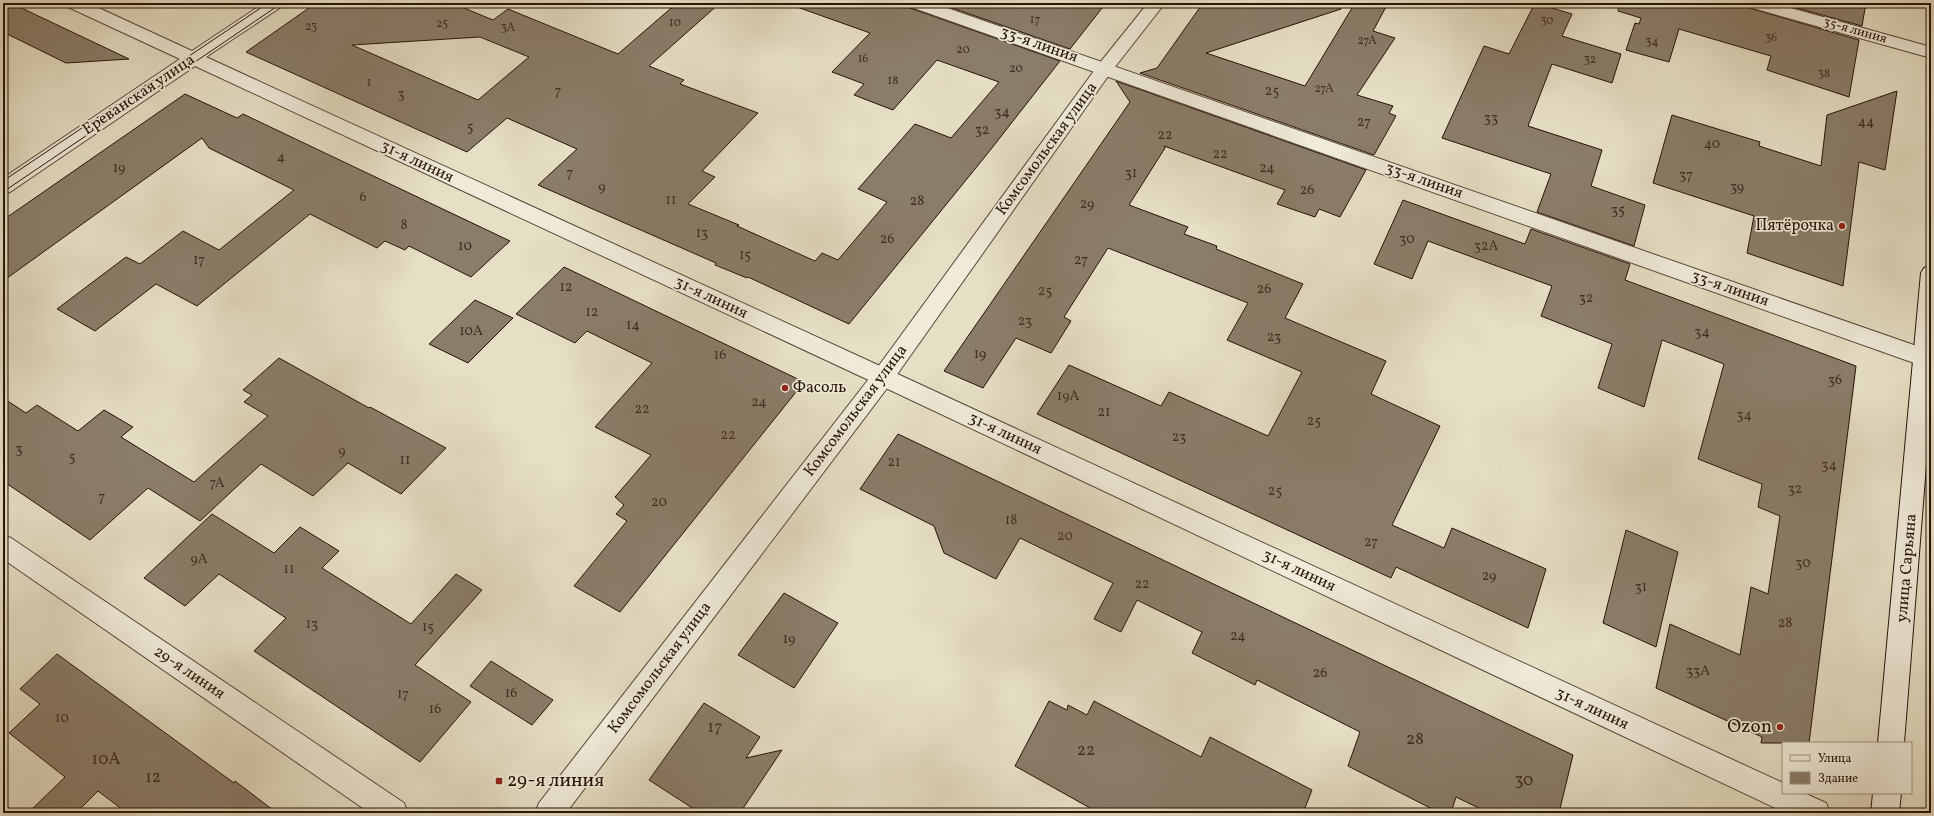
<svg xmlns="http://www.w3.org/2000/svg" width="1934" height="816" font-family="Vollkorn,serif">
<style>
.building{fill:#8a7d6a;stroke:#261307;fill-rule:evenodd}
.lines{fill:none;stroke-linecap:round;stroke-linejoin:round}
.minor-casing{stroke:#564636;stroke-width:2}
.tertiary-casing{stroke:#564636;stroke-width:2}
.secondary-casing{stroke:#261307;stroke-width:2}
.minor{fill:#efead9;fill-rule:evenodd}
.tertiary{fill:#efead9;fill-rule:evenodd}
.secondary{fill:#efead9;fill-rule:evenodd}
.tram{stroke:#261307;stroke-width:1}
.poi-dot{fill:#8f2418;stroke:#efead9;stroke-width:1.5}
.labels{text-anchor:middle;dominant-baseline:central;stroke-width:3.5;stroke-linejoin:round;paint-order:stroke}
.far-number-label{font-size:12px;fill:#3f2e20}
.far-street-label{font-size:13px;fill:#261307;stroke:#efead9}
.number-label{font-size:14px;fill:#3f2e20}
.street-label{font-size:16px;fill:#261307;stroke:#efead9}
.poi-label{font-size:16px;fill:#261307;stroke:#efead9;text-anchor:end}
.near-number-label{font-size:17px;fill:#3f2e20}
.near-poi-label{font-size:19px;fill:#261307;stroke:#efead9;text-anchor:end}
</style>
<rect width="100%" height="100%" fill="#e6dfc5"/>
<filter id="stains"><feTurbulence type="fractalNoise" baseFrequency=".005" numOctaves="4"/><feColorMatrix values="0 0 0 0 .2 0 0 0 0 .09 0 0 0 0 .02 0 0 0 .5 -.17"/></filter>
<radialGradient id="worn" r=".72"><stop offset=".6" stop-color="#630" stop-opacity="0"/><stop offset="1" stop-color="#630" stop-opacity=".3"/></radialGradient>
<path class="building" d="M 3,3 L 11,3 L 129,59 L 66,63 L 3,32 Z
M 316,3 L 452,3 L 493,20 L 508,9 L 618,54 L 677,3 L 720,3 L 649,66 L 684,80 L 680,84 L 758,113 L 702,171 L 715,177 L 688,204 L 739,225 L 737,226 L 815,261 L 822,253 L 838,260 L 887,202 L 858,189 L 915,124 L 951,138 L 999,82 L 937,60 L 893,110 L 854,95 L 864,84 L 832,72 L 870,33 L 797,7 L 798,3 L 908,3 L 910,8 L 1060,61 L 988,153 L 849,324 L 748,277 L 747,278 L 715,265 L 716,263 L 538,185 L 577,149 L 507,118 L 467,152 L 246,52 ZM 480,37 L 529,57 L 478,100 L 352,45 Z
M 938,3 L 1106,3 L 1070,49 Z
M 1203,3 L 1340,3 L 1341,9 L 1206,53 L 1305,86 L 1355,3 L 1388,3 L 1373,31 L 1395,38 L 1357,95 L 1393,106 L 1389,113 L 1396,116 L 1374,155 L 1140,73 L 1157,68 Z
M 1535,3 L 1572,14 L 1562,36 L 1621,54 L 1612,83 L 1552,64 L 1528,126 L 1602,150 L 1591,186 L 1645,205 L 1634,246 L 1537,212 L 1551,174 L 1442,138 L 1484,46 L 1509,54 Z
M 1619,3 L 1746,3 L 1749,8 L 1859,40 L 1849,97 L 1767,70 L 1771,56 L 1679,29 L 1669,62 L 1626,50 L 1635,23 L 1639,24 L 1641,18 L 1618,11 Z
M 1779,3 L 1866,3 L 1862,26 Z
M 1116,81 L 1366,170 L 1340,217 L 1319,209 L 1315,217 L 1277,204 L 1285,190 L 1164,146 L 1165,148 L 1129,205 L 1188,227 L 1184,234 L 1217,246 L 1216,249 L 1303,284 L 1285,318 L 1386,361 L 1371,394 L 1440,426 L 1392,525 L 1444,548 L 1452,528 L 1546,569 L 1528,628 L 1396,567 L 1391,578 L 1037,414 L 1069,365 L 1161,406 L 1169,392 L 1268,436 L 1302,372 L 1227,340 L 1248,303 L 1108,248 L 1064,317 L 1071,321 L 1051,353 L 1016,338 L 983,388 L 944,371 L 1130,102 Z
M 1897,91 L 1885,170 L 1859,162 L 1843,286 L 1747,253 L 1754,216 L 1653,183 L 1672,115 L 1760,142 L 1759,146 L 1821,166 L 1827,115 Z
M 185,94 L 237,118 L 243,114 L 510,241 L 471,277 L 409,246 L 405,250 L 385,241 L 377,248 L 310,214 L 197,306 L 156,284 L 95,331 L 57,309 L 126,257 L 140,264 L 183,231 L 219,250 L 294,190 L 209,148 L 202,138 L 3,281 L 3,220 Z
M 1403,200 L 1525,244 L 1531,229 L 1630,264 L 1625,280 L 1856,366 L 1809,743 L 1761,743 L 1762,737 L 1656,688 L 1670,624 L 1740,655 L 1751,587 L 1768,594 L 1780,516 L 1758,507 L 1762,484 L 1698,459 L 1724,364 L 1662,340 L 1644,407 L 1598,388 L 1612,344 L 1541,316 L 1552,286 L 1428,241 L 1412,279 L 1374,264 Z
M 564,267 L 804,382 L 620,612 L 574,586 L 627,521 L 616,514 L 624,505 L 615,497 L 651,455 L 595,427 L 652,363 L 587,331 L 575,343 L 516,314 Z
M 475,300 L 513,318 L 468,363 L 429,344 Z
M 279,358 L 369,408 L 370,407 L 446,448 L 401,494 L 348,463 L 313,496 L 261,464 L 200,521 L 148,488 L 90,540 L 3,481 L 3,398 L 26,413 L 37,405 L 78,431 L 104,410 L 133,427 L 121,437 L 194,482 L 268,416 L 244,402 L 252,395 L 243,390 Z
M 898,434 L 1573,755 L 1559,813 L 1489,813 L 1456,797 L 1451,813 L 1440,813 L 1348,766 L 1360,732 L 1257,680 L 1255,685 L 1192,653 L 1202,632 L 1137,600 L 1121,632 L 1094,619 L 1113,583 L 1020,538 L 996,579 L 944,553 L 934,526 L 860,489 Z
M 212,514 L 274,553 L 300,527 L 339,551 L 322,568 L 411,624 L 456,574 L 482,590 L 415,665 L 471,702 L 420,762 L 254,651 L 286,618 L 219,574 L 185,606 L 144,578 Z
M 1626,530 L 1678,552 L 1656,647 L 1603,623 Z
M 784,593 L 838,623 L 794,688 L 738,655 Z
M 57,654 L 234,783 L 235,781 L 277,813 L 127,813 L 98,791 L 76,813 L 28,813 L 65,777 L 9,733 L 40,704 L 20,689 Z
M 491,661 L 553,700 L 532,725 L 470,686 Z
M 1049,701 L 1067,710 L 1068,705 L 1087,715 L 1094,701 L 1201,757 L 1210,737 L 1312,790 L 1303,813 L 1099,813 L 1015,766 Z
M 704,703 L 760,737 L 746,758 L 782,750 L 740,813 L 700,813 L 649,780 Z"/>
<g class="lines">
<g class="minor-casing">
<path id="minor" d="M 66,3 L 88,3 L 192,51 L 264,3 L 283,3 L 281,7 L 206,57 L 891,371 L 1783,783 L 1783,793 L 1804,793 L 1826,803 L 1830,813 L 1786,813 L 875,383 L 195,66 L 10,192 L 3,194 L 3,178 L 180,59 L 68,7 Z
M 909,3 L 933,3 L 1931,351 L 1931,369 L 911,7 Z"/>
</g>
<g class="tertiary-casing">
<path id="tertiary" d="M 1148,3 L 1165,3 L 1111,72 L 891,383 L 566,813 L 535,813 L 539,803 L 875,371 L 1099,64 Z
M 1747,3 L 1773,3 L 1931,47 L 1931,58 L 1749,7 Z
M 3,535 L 11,538 L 404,803 L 408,813 L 370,813 L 3,559 Z"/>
</g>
<g class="secondary-casing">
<path id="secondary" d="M 1931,265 L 1931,402 L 1904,743 L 1878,743 L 1921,273 L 1924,268 Z
M 1873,793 L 1901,793 L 1899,813 L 1871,813 Z"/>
</g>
<use href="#minor" class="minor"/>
<use href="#tertiary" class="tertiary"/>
<use href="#secondary" class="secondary"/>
<path class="tram" d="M 3,181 L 268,3
M 3,192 L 282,3"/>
</g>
<g class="poi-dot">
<circle cx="1842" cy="226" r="4"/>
<circle cx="785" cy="388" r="4"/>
<circle cx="1780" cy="727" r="4"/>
<rect x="495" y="777" width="8" height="8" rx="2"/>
</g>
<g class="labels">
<g class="far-number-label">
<text x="1035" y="20">17</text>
<text x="1547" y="21">30</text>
<text x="675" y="23">10</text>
<text x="442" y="24">25</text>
<text x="311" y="27">23</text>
<text x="508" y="28">3А</text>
<text x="1771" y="38">36</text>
<text x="1367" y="41">27А</text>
<text x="1652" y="42">34</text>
<text x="963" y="50">20</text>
<text x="863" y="59">16</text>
<text x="1590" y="60">32</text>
<text x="1016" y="69">20</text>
<text x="1824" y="74">38</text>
<text x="893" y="81">18</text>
<text x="369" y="83">1</text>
<text x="1324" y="89">27А</text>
</g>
<g class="far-street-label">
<text transform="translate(1855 31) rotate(16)">35-я линия</text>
</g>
<g class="number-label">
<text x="558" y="91">7</text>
<text x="1272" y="91">25</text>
<text x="401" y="94">3</text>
<text x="1002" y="112">34</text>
<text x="1491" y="118">33</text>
<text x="1364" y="122">27</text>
<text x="1866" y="122">44</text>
<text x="470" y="127">5</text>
<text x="982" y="130">32</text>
<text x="1165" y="135">22</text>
<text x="1712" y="144">40</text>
<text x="1220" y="154">22</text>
<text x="281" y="157">4</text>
<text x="119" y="168">19</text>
<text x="1267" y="168">24</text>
<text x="570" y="173">7</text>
<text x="1131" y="173">31</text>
<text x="1686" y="175">37</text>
<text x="602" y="187">9</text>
<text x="1737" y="187">39</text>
<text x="1307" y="190">26</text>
<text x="363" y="197">6</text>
<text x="671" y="200">11</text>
<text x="917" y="201">28</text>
<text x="1087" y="204">29</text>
<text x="1618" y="210">35</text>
<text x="404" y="225">8</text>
<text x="702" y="233">13</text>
<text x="887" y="239">26</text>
<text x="1407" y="239">30</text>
<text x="465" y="246">10</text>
<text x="1486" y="246">32А</text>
<text x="745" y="255">15</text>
<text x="199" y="260">17</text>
<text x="1081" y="260">27</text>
<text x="566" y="287">12</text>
<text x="1264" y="289">26</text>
<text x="1045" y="291">25</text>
<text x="1586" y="298">32</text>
<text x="592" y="312">12</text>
<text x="1025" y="321">23</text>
<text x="633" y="325">14</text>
<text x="471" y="331">10А</text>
<text x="1702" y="332">34</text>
<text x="1274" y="337">23</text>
<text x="980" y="354">19</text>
<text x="720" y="355">16</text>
<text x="1835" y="380">36</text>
<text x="1068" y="396">19А</text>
<text x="759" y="402">24</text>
<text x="642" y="409">22</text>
<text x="1104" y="412">21</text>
<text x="1744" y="415">34</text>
<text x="1314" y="421">25</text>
<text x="728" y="435">22</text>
<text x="1179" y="437">23</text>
<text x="19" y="449">3</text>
<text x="342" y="451">9</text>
<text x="72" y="457">5</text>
<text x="405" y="460">11</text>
<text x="894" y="462">21</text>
<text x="1829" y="465">34</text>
<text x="217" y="483">7А</text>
<text x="1795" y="489">32</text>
<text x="1275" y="491">25</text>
<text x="102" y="497">7</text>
<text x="659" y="502">20</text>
<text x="1011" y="520">18</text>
<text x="1065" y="536">20</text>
<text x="1371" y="542">27</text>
<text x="199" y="559">9А</text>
<text x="1803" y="563">30</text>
<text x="289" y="569">11</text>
<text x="1489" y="576">29</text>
<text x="1142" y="584">22</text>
<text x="1641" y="587">31</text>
<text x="1785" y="623">28</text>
<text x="312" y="624">13</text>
<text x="428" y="627">15</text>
<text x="1238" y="636">24</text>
<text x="789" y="639">19</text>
<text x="1698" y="671">33А</text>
<text x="1320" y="673">26</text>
<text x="511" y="693">16</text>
<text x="403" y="694">17</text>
<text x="435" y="709">16</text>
<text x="62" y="718">10</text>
</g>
<g class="street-label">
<text transform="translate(1039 45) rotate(19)">33-я линия</text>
<text transform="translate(139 95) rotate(-34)">Ереванская улица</text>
<text transform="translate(1047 149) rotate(-54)">Комсомольская улица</text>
<text transform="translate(417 162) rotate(25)">31-я линия</text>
<text transform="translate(1424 181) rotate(19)">33-я линия</text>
<text transform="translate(1730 289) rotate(19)">33-я линия</text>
<text transform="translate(711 298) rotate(25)">31-я линия</text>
<text transform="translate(856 411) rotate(-53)">Комсомольская улица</text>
<text transform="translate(1005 434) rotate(25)">31-я линия</text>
<text transform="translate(1907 568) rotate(-85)">улица Сарьяна</text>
<text transform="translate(1299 571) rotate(25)">31-я линия</text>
<text transform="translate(660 668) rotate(-53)">Комсомольская улица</text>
<text transform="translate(189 673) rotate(34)">29-я линия</text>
<text transform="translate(1592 709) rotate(25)">31-я линия</text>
</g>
<g class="poi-label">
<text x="1834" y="226">Пятёрочка</text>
<text x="793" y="388" text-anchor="start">Фасоль</text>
</g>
<g class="near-number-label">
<text x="715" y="727">17</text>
<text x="1415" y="739">28</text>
<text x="1086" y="750">22</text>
<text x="106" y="759">10А</text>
<text x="153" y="777">12</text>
<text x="1524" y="780">30</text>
</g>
<g class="near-poi-label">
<text x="1772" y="727">Ozon</text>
<text x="507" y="781" text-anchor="start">29-я линия</text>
</g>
</g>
<rect width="1934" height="816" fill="none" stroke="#e6dfc5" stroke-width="16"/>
<rect x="4" y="4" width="1926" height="808" fill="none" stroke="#261307" stroke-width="2"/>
<rect x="8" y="8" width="1918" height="800" fill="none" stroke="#261307"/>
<rect x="1782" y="742" width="130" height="52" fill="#efead9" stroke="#9f9485"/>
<rect x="1790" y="755" width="20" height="6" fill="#efead9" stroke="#9f9485"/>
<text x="1818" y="762" font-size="12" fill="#261307">Улица</text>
<rect x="1790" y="772" width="20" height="12" fill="#8a7d6a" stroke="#9f9485"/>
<text x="1818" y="782" font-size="12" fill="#261307">Здание</text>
<rect width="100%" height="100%" filter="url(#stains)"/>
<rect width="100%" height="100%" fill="url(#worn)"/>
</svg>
